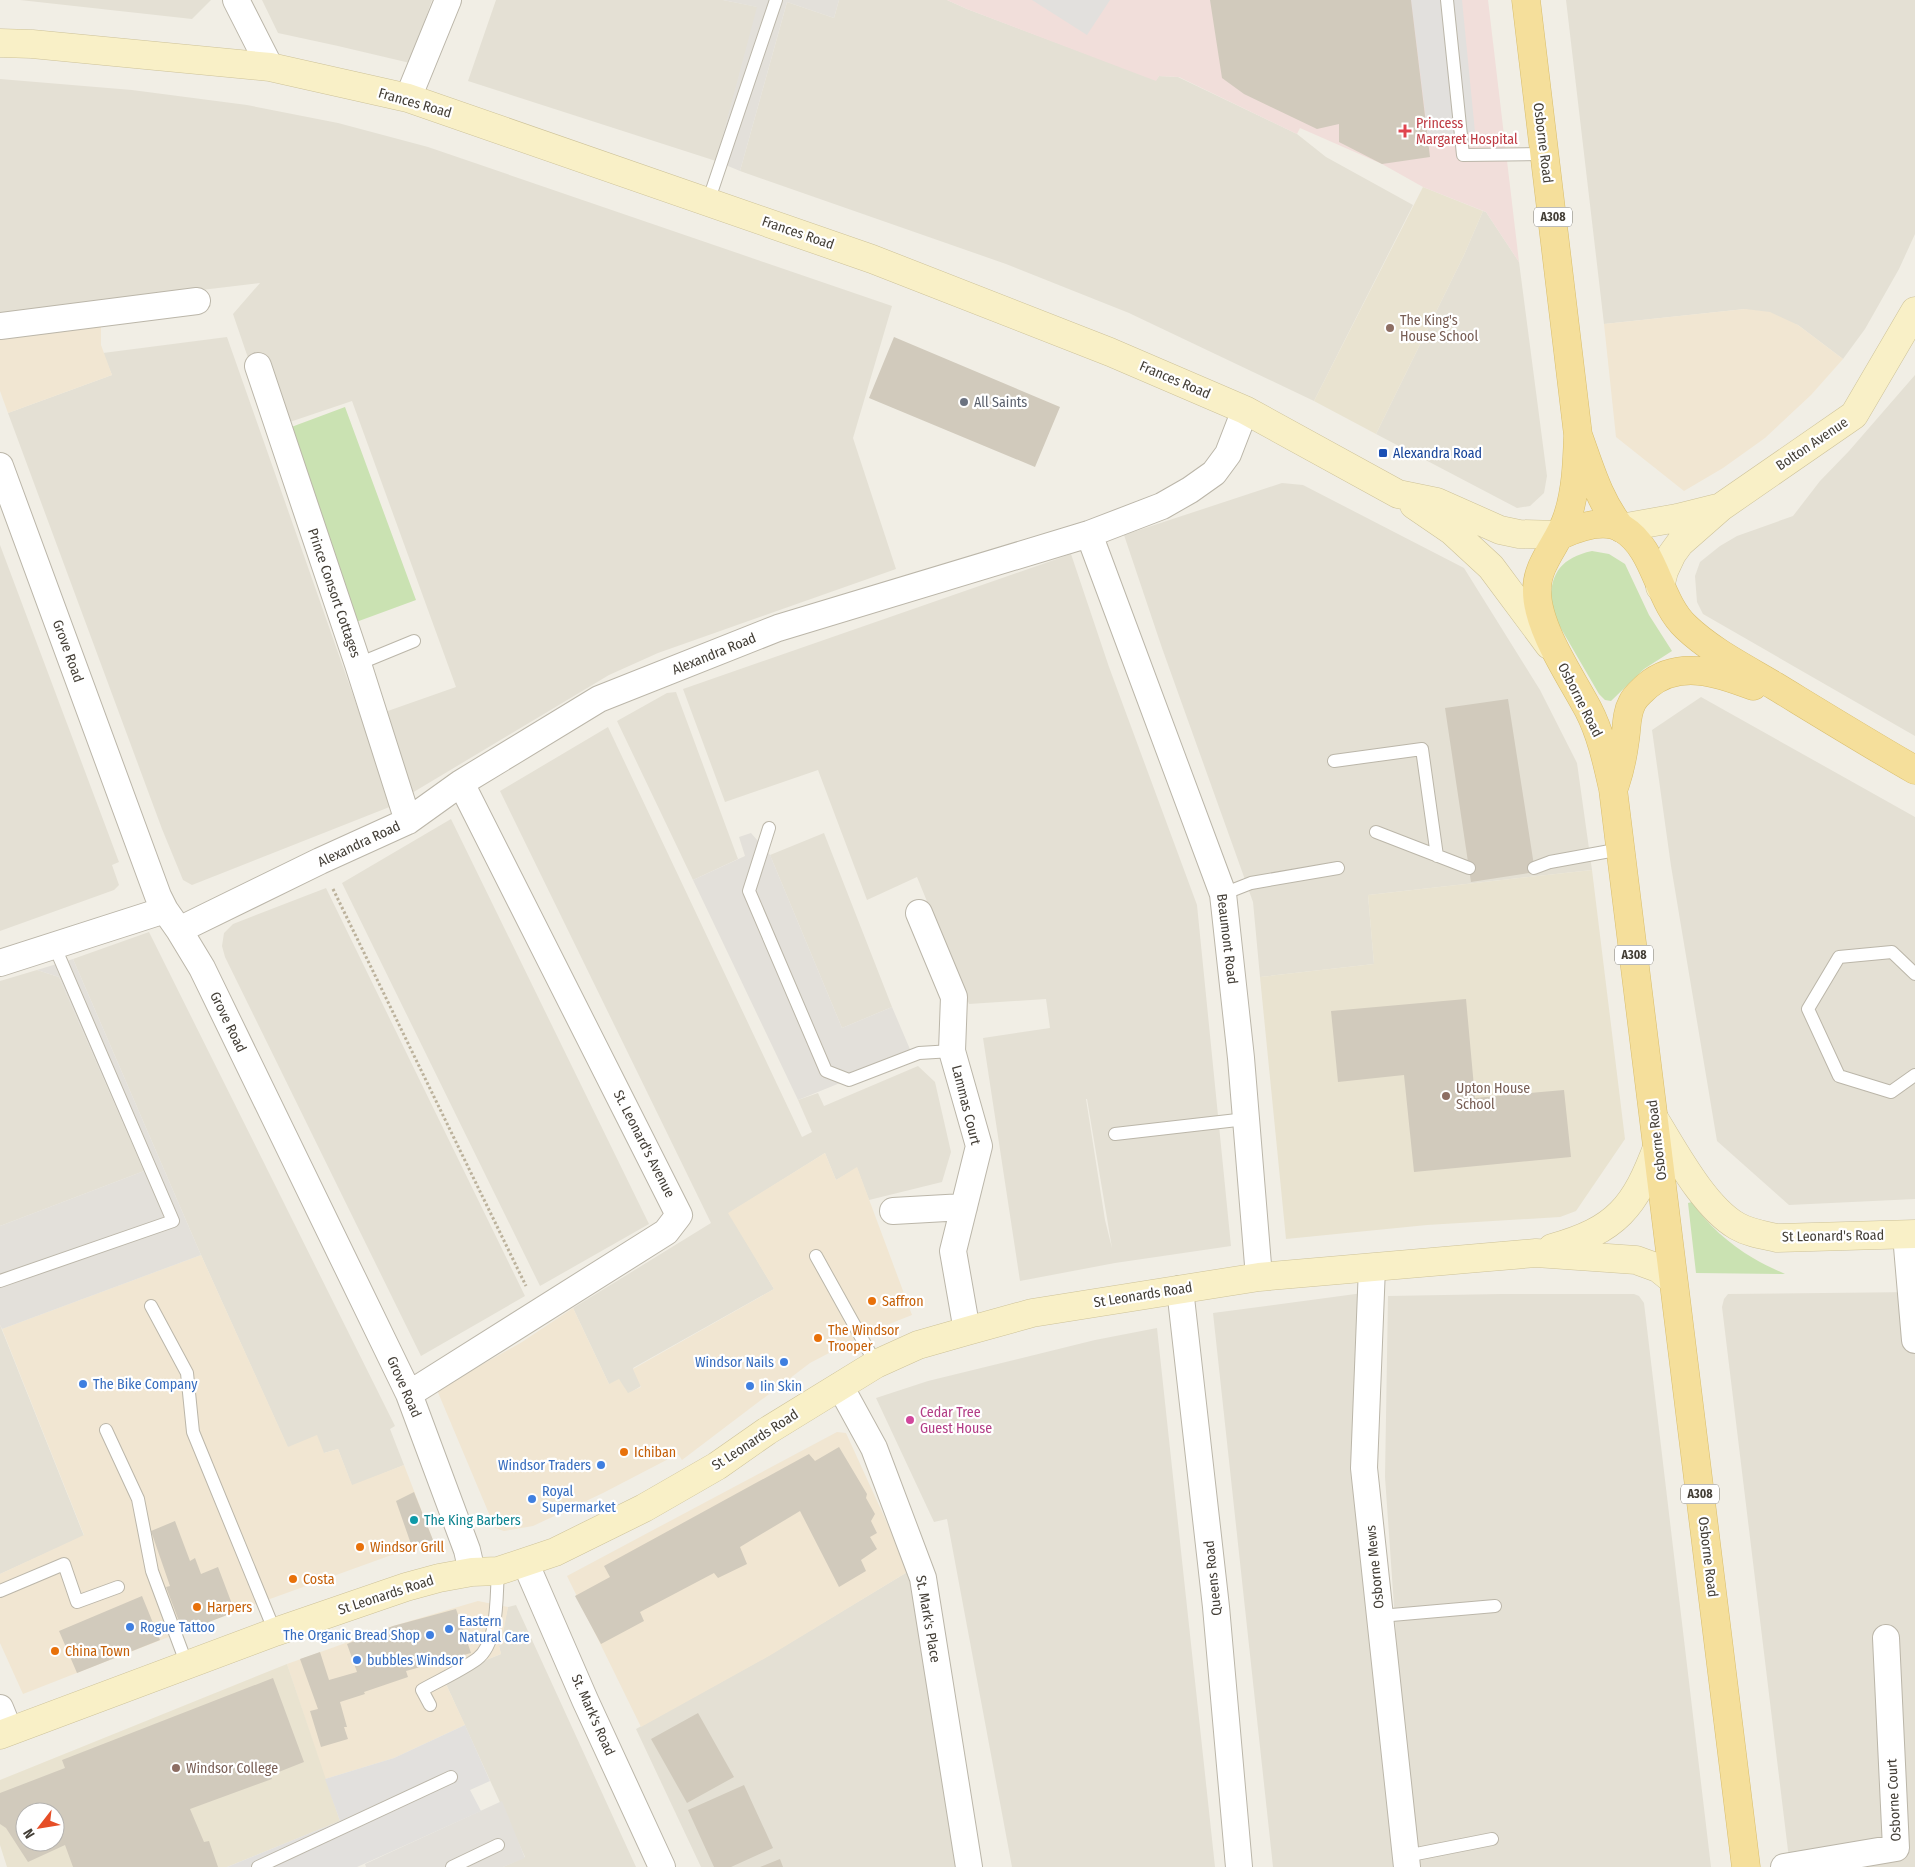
<svg xmlns="http://www.w3.org/2000/svg" width="1915" height="1867" font-family="'Fira Sans Condensed',sans-serif">
<style>
.residential{fill:#e4e0d4;fill-rule:evenodd}
.commercial{fill:#f1e6d2}
.industrial{fill:#e3e0da}
.education{fill:#e9e3d0;fill-rule:evenodd}
.medical{fill:#f1deda}
.green{fill:#cae2b2}
.parking{fill:#e2e0dd}
.building{fill:#d1cabc;fill-rule:evenodd}
.lines{fill:none;stroke-linecap:round;stroke-linejoin:round}
.lane-casing{stroke:#bbb6a9;stroke-width:14}
.street-casing{stroke:#bbb6a9;stroke-width:28}
.secondary-casing{stroke:#cdc299;stroke-width:29}
.primary-casing{stroke:#d8bd6c;stroke-width:29}
.path{stroke:#bcb29c;stroke-width:3;stroke-dasharray:2.5 2.5;stroke-linecap:butt}
.lane{stroke:#fff;stroke-width:12}
.street{stroke:#fff;stroke-width:26}
.secondary{stroke:#f9f0c7;stroke-width:28}
.primary{stroke:#f5df9b;stroke-width:28}
.health-dot{fill:#e0444e;stroke:#fff;stroke-width:2}
.education-dot{fill:#8d6e63;stroke:#fff;stroke-width:2}
.worship-dot{fill:#6b7280;stroke:#fff;stroke-width:2}
.transit-dot{fill:#1a4fb4;stroke:#fff;stroke-width:2}
.food-dot{fill:#e8710a;stroke:#fff;stroke-width:2}
.shop-dot{fill:#3f7fe0;stroke:#fff;stroke-width:2}
.hotel-dot{fill:#d1479c;stroke:#fff;stroke-width:2}
.culture-dot{fill:#0f9aa8;stroke:#fff;stroke-width:2}
.labels{text-anchor:middle;dominant-baseline:central;stroke-width:4.5;stroke-linejoin:round;paint-order:stroke}
.shield{fill:#fff;stroke:#7b7872;stroke-width:1}
.shield-label{font-size:12px;font-weight:bold;fill:#433e36}
.street-label{font-size:14px;fill:#433e36;stroke:#fff}
.health-label{font-size:14px;fill:#be3a42;stroke:#fff;text-anchor:start}
.education-label{font-size:14px;fill:#785e54;stroke:#fff;text-anchor:start}
.worship-label{font-size:14px;fill:#5b616d;stroke:#fff;text-anchor:start}
.transit-label{font-size:14px;fill:#164399;stroke:#fff;text-anchor:start}
.food-label{font-size:14px;fill:#c56008;stroke:#fff;text-anchor:start}
.shop-label{font-size:14px;fill:#366cbe;stroke:#fff;text-anchor:start}
.hotel-label{font-size:14px;fill:#b23c85;stroke:#fff;text-anchor:start}
.culture-label{font-size:14px;fill:#0d838f;stroke:#fff;text-anchor:start}
</style>
<rect width="100%" height="100%" fill="#f1eee5"/>
<path class="residential" d="M 20,0 L 211,0 L 192,19 Z
M 262,0 L 432,0 L 410,63 L 338,46 L 278,33 Z
M 496,0 L 723,0 L 758,7 L 716,161 L 468,81 Z
M 839,0 L 947,0 L 967,9 L 1156,80 L 1159,76 L 1178,77 L 1297,134 L 1326,157 L 1413,205 L 1314,401 L 1129,313 L 1006,264 L 740,171 L 787,2 L 834,18 Z
M 1566,0 L 1915,0 L 1915,234 L 1899,269 L 1865,329 L 1843,359 L 1798,325 L 1745,309 L 1604,324 Z
M 0,79 L 132,90 L 247,105 L 338,123 L 428,147 L 892,306 L 853,438 L 896,569 L 658,653 L 609,675 L 412,793 L 382,713 L 456,687 L 352,401 L 272,428 L 233,314 L 260,283 L 0,314 Z
M 1483,211 L 1486,212 L 1519,262 L 1547,476 L 1544,493 L 1530,506 L 1517,508 L 1376,434 L 1464,255 Z
M 227,337 L 392,806 L 192,885 L 183,880 L 162,829 L 8,413 L 112,375 L 103,353 Z
M 1915,375 L 1915,736 L 1703,614 L 1697,602 L 1695,576 L 1700,562 L 1720,546 L 1737,536 L 1793,516 L 1820,481 L 1849,451 Z
M 1282,483 L 1303,485 L 1464,568 L 1540,690 L 1577,763 L 1592,870 L 1368,895 L 1374,964 L 1260,977 L 1253,902 L 1162,648 L 1124,535 Z
M 0,545 L 119,862 L 112,865 L 119,885 L 114,890 L 0,931 Z
M 1071,554 L 1109,667 L 1197,905 L 1231,1246 L 1115,1263 L 1020,1281 L 983,1038 L 1050,1028 L 1046,999 L 969,1004 L 917,877 L 867,900 L 818,770 L 725,802 L 683,689 ZM 1086,1099 L 1087,1099 L 1112,1248 L 1105,1220 Z
M 676,692 L 738,859 L 693,880 L 617,721 L 667,693 Z
M 1701,697 L 1915,817 L 1915,1199 L 1789,1205 L 1717,1141 L 1671,866 L 1652,730 Z
M 608,727 L 802,1137 L 812,1132 L 798,1100 L 818,1093 L 824,1106 L 918,1066 L 935,1082 L 951,1152 L 942,1182 L 869,1200 L 857,1168 L 836,1180 L 825,1153 L 729,1213 L 774,1289 L 633,1368 L 641,1386 L 628,1394 L 609,1384 L 573,1308 L 711,1223 L 500,791 Z
M 451,819 L 649,1224 L 540,1286 L 342,883 Z
M 824,833 L 892,1007 L 842,1028 L 770,855 Z
M 326,888 L 525,1296 L 421,1356 L 225,957 L 222,946 L 224,933 L 233,924 Z
M 149,932 L 395,1426 L 390,1429 L 404,1465 L 352,1486 L 338,1449 L 324,1453 L 288,1448 L 201,1255 L 73,959 Z
M 37,970 L 59,977 L 144,1171 L 0,1226 L 0,981 Z
M 1915,1292 L 1915,1867 L 1790,1867 L 1722,1307 L 1724,1299 L 1728,1294 Z
M 1363,1293 L 1398,1867 L 1273,1867 L 1213,1313 Z
M 1501,1294 L 1634,1294 L 1639,1296 L 1644,1303 L 1711,1867 L 1419,1867 L 1403,1735 L 1385,1477 L 1388,1296 Z
M 0,1325 L 84,1536 L 0,1574 Z
M 1157,1328 L 1215,1867 L 1012,1867 L 947,1519 L 934,1522 L 876,1398 L 928,1381 L 1095,1340 Z
M 909,1571 L 971,1867 L 701,1867 L 636,1729 L 768,1656 Z
M 516,1605 L 636,1867 L 503,1867 L 525,1857 L 446,1684 L 486,1660 L 501,1654 L 499,1646 L 508,1607 Z"/>
<path class="commercial" d="M 1745,309 L 1770,312 L 1798,325 L 1843,359 L 1811,395 L 1765,438 L 1723,468 L 1684,491 L 1616,437 L 1604,324 Z
M 101,321 L 101,345 L 112,375 L 8,413 L 0,391 L 0,331 Z
M 825,1153 L 836,1180 L 857,1167 L 912,1315 L 869,1332 L 810,1363 L 682,1460 L 678,1454 L 603,1493 L 533,1526 L 504,1531 L 495,1528 L 437,1390 L 522,1342 L 573,1308 L 609,1384 L 619,1379 L 628,1393 L 641,1387 L 633,1369 L 774,1289 L 728,1213 Z
M 201,1255 L 288,1447 L 317,1435 L 324,1453 L 338,1449 L 352,1485 L 404,1465 L 433,1540 L 217,1618 L 23,1694 L 0,1643 L 0,1574 L 84,1535 L 2,1329 Z
M 837,1432 L 846,1433 L 909,1571 L 769,1656 L 641,1727 L 567,1576 Z
M 478,1601 L 508,1607 L 503,1634 L 507,1641 L 499,1646 L 501,1654 L 486,1660 L 446,1684 L 465,1725 L 394,1758 L 325,1779 L 287,1664 L 393,1626 Z"/>
<path class="industrial" d="M 723,0 L 839,0 L 834,18 L 787,2 L 740,171 L 716,161 L 757,7 Z
M 751,833 L 770,855 L 842,1028 L 892,1007 L 912,1054 L 798,1100 L 693,880 L 745,856 L 739,837 Z
M 73,959 L 201,1255 L 2,1329 L 0,1325 L 0,1226 L 144,1171 L 59,977 L 37,970 Z
M 502,1801 L 525,1858 L 503,1867 L 366,1867 L 365,1864 Z"/>
<path class="education" d="M 1423,187 L 1483,211 L 1464,255 L 1376,434 L 1314,401 Z
M 1592,870 L 1625,1139 L 1576,1211 L 1560,1217 L 1427,1225 L 1286,1239 L 1260,977 L 1374,964 L 1368,895 Z
M 287,1664 L 340,1821 L 227,1867 L 7,1867 L 0,1845 L 0,1780 ZM 25,1812 L 55,1812 L 55,1842 L 25,1842 Z"/>
<path class="medical" d="M 947,0 L 1488,0 L 1519,262 L 1486,212 L 1423,187 L 1382,164 L 1300,128 L 1297,134 L 1179,77 L 1159,76 L 1156,81 L 967,9 Z"/>
<path class="green" d="M 345,407 L 416,600 L 348,625 L 278,432 Z
M 1592,551 L 1609,554 L 1625,564 L 1649,615 L 1672,651 L 1644,669 L 1611,701 L 1605,700 L 1599,694 L 1552,613 C 1548,579 1556,559 1592,551 Z
M 1692,1202 C 1707,1224 1730,1245 1753,1258 C 1763,1264 1774,1269 1785,1274 L 1696,1273 L 1688,1203 Z"/>
<path class="parking" d="M 1032,0 L 1110,0 L 1087,35 Z
M 1411,0 L 1462,0 L 1475,132 L 1428,136 Z
M 465,1725 L 490,1781 L 470,1790 L 481,1811 L 357,1867 L 227,1867 L 340,1821 L 325,1779 L 394,1758 Z"/>
<path class="building" d="M 1210,0 L 1411,0 L 1430,157 L 1382,164 L 1339,142 L 1339,124 L 1317,129 L 1244,94 L 1222,78 Z
M 894,337 L 1060,407 L 1035,467 L 869,398 Z
M 1508,699 L 1535,872 L 1471,882 L 1445,708 Z
M 1466,999 L 1475,1098 L 1564,1090 L 1571,1157 L 1414,1172 L 1404,1075 L 1338,1082 L 1331,1011 Z
M 839,1447 L 867,1494 L 866,1498 L 875,1514 L 871,1521 L 877,1533 L 870,1537 L 877,1549 L 861,1560 L 866,1571 L 839,1587 L 800,1511 L 740,1547 L 747,1564 L 718,1578 L 714,1573 L 640,1612 L 644,1621 L 601,1644 L 575,1596 L 610,1577 L 604,1566 L 809,1454 L 815,1461 Z
M 414,1492 L 433,1540 L 412,1547 L 396,1501 Z
M 175,1521 L 190,1561 L 195,1558 L 201,1574 L 218,1567 L 235,1612 L 183,1632 L 166,1587 L 170,1586 L 151,1531 Z
M 142,1596 L 160,1640 L 77,1673 L 59,1631 Z
M 456,1609 L 471,1653 L 406,1671 L 408,1677 L 364,1692 L 365,1694 L 340,1702 L 347,1727 L 344,1727 L 348,1739 L 321,1747 L 310,1711 L 318,1709 L 300,1659 L 320,1652 L 329,1680 L 357,1672 L 347,1644 L 393,1626 Z
M 273,1678 L 304,1762 L 271,1775 L 272,1779 L 190,1809 L 204,1842 L 209,1841 L 218,1867 L 73,1867 L 65,1845 L 28,1862 L 6,1828 L 0,1824 L 0,1793 L 65,1768 L 62,1760 ZM 25,1812 L 55,1812 L 55,1842 L 25,1842 Z
M 698,1713 L 734,1777 L 687,1803 L 651,1739 Z
M 744,1785 L 773,1848 L 731,1867 L 714,1867 L 688,1810 Z
M 780,1859 L 783,1867 L 760,1867 Z"/>
<g class="lines">
<g class="lane-casing">
<path id="lane" d="M 1447,0 L 1463,155 L 1544,154
M 708,202 L 776,0
M 358,664 L 414,641
M 1334,761 L 1422,749 L 1437,856
M 769,828 L 749,891 L 826,1071 L 849,1080 L 919,1053 L 952,1051
M 1376,832 L 1469,868
M 1534,868 L 1550,862 L 1621,849
M 1223,894 L 1251,883 L 1338,868
M 1915,974 L 1892,952 L 1839,957 L 1808,1009 L 1839,1076 L 1891,1092 L 1915,1075
M 1115,1134 L 1246,1119
M 816,1256 L 876,1364
M 0,1281 L 173,1221 L 54,945
M 151,1306 L 187,1373 L 193,1432 L 275,1632
M 106,1430 L 138,1499 L 152,1571 L 187,1665
M 0,1591 L 64,1564 L 77,1602 L 118,1587
M 1380,1616 L 1495,1606
M 430,1705 L 422,1690 C 440,1680 460,1671 477,1659 C 499,1642 496,1597 498,1571
M 1406,1856 L 1492,1839
M 258,1867 L 451,1777
M 452,1867 L 498,1845"/>
</g>
<g class="street-casing">
<path id="street" d="M 236,0 L 270,67
M 408,98 L 448,0
M 0,326 L 197,301
M 258,366 L 358,664 L 408,821
M 0,466 L 158,896 L 165,910 L 179,930 L 202,968 L 409,1394 L 467,1550 L 472,1572
M 1089,534 L 1223,894 L 1241,1058 L 1259,1277
M 919,913 L 954,997 L 952,1051 L 979,1146 L 953,1251 L 967,1331
M 179,930 L 320,861 L 408,821 L 461,783 L 599,699 L 778,628 L 1089,534 L 1162,506 L 1190,490 L 1214,473 L 1228,454 L 1245,410
M 0,963 L 165,910
M 893,1211 L 964,1207
M 1906,1235 L 1915,1340
M 1372,1267 L 1364,1468 L 1407,1867
M 1180,1289 L 1216,1607 L 1239,1867
M 840,1386 L 874,1448 L 923,1578 L 969,1867
M 409,1394 L 666,1232 L 679,1215 L 461,783
M 525,1562 L 585,1700 L 662,1867
M 0,1708 L 9,1730
M 1784,1867 L 1896,1848 L 1886,1638"/>
</g>
<g class="secondary-casing">
<path id="secondary" d="M 0,43 L 32,44 L 270,67 L 408,98 L 872,259 L 1110,352 L 1245,410 L 1398,494 L 1437,502 L 1500,530 L 1519,534 L 1561,535
M 1414,505 L 1452,531 L 1491,567 L 1549,645
M 1621,528 L 1677,518 L 1717,508
M 1660,587 L 1664,571 L 1672,554 L 1680,543 L 1721,507 L 1854,415 L 1915,311
M 1655,1120 C 1675,1152 1704,1207 1737,1226 C 1749,1233 1763,1235 1777,1238 L 1915,1234
M 1552,1248 C 1617,1230 1635,1207 1658,1145
M 0,1735 L 275,1632 L 406,1587 L 439,1578 L 472,1572 L 498,1571 L 555,1552 L 644,1508 L 717,1466 L 767,1431 L 876,1364 L 918,1345 L 967,1331 L 1032,1313 L 1259,1277 L 1536,1253 L 1636,1260 L 1658,1268 L 1673,1280"/>
</g>
<g class="primary-casing">
<path id="primary" d="M 1526,0 L 1578,435 C 1590,468 1599,501 1621,528
M 1578,435 C 1577,463 1576,492 1567,518 C 1559,543 1536,564 1537,591 C 1537,628 1571,677 1588,709 C 1601,734 1607,762 1613,789 L 1746,1867
M 1561,535 C 1579,527 1605,518 1623,529 C 1656,549 1658,601 1686,627 C 1711,651 1745,668 1775,686 C 1821,714 1868,743 1915,770
M 1615,785 C 1620,770 1623,756 1625,740 C 1627,728 1626,714 1632,703 C 1635,696 1642,691 1647,686 C 1679,659 1719,673 1753,686"/>
</g>
<path class="path" d="M 333,889 L 526,1286"/>
<use href="#lane" class="lane"/>
<use href="#street" class="street"/>
<use href="#secondary" class="secondary"/>
<use href="#primary" class="primary"/>
</g>
<path class="health-dot" d="M1402.5 123.5h5v5h5v5h-5v5h-5v-5h-5v-5h5z"/>
<g class="education-dot">
<circle cx="1390" cy="328" r="5"/>
<circle cx="1446" cy="1096" r="5"/>
<circle cx="176" cy="1768" r="5"/>
</g>
<circle class="worship-dot" cx="964" cy="402" r="5"/>
<rect class="transit-dot" x="1378" y="448" width="10" height="10" rx="2.5"/>
<g class="food-dot">
<circle cx="872" cy="1301" r="5"/>
<circle cx="818" cy="1338" r="5"/>
<circle cx="624" cy="1452" r="5"/>
<circle cx="360" cy="1547" r="5"/>
<circle cx="293" cy="1579" r="5"/>
<circle cx="197" cy="1607" r="5"/>
<circle cx="55" cy="1651" r="5"/>
</g>
<g class="shop-dot">
<circle cx="784" cy="1362" r="5"/>
<circle cx="83" cy="1384" r="5"/>
<circle cx="750" cy="1386" r="5"/>
<circle cx="601" cy="1465" r="5"/>
<circle cx="532" cy="1499" r="5"/>
<circle cx="130" cy="1627" r="5"/>
<circle cx="449" cy="1629" r="5"/>
<circle cx="430" cy="1635" r="5"/>
<circle cx="357" cy="1660" r="5"/>
</g>
<circle class="hotel-dot" cx="910" cy="1420" r="5"/>
<circle class="culture-dot" cx="414" cy="1520" r="5"/>
<g class="labels">
<g class="shield">
<rect x="1534" y="207.5" width="38" height="19" rx="4"/>
<rect x="1615" y="945.5" width="38" height="19" rx="4"/>
<rect x="1681" y="1484.5" width="38" height="19" rx="4"/>
</g>
<g class="shield-label">
<text x="1553" y="217">A308</text>
<text x="1634" y="955">A308</text>
<text x="1700" y="1494">A308</text>
</g>
<g class="street-label">
<text transform="translate(415 103) rotate(16)">Frances Road</text>
<text transform="translate(1543 143) rotate(83)">Osborne Road</text>
<text transform="translate(798 233) rotate(19)">Frances Road</text>
<text transform="translate(1175 380) rotate(23)">Frances Road</text>
<text transform="translate(1812 444) rotate(-34)">Bolton Avenue</text>
<text transform="translate(334 593) rotate(71)">Prince Consort Cottages</text>
<text transform="translate(68 651) rotate(70)">Grove Road</text>
<text transform="translate(714 654) rotate(-22)">Alexandra Road</text>
<text transform="translate(1580 700) rotate(63)">Osborne Road</text>
<text transform="translate(359 844) rotate(-25)">Alexandra Road</text>
<text transform="translate(1227 939) rotate(83)">Beaumont Road</text>
<text transform="translate(228 1022) rotate(64)">Grove Road</text>
<text transform="translate(966 1105) rotate(76)">Lammas Court</text>
<text transform="translate(1657 1140) rotate(-97)">Osborne Road</text>
<text transform="translate(644 1144) rotate(63)">St. Leonard's Avenue</text>
<text transform="translate(1833 1236) rotate(-1)">St Leonard's Road</text>
<text transform="translate(1143 1295) rotate(-9)">St Leonards Road</text>
<text transform="translate(404 1387) rotate(66)">Grove Road</text>
<text transform="translate(755 1440) rotate(-33)">St Leonards Road</text>
<text transform="translate(1708 1557) rotate(83)">Osborne Road</text>
<text transform="translate(1375 1567) rotate(-96)">Osborne Mews</text>
<text transform="translate(1213 1578) rotate(-96)">Queens Road</text>
<text transform="translate(386 1595) rotate(-18)">St Leonards Road</text>
<text transform="translate(928 1619) rotate(80)">St. Mark's Place</text>
<text transform="translate(593 1715) rotate(66)">St. Mark's Road</text>
<text transform="translate(1894 1800) rotate(-93)">Osborne Court</text>
</g>
<g class="health-label">
<text x="1416" y="123">Princess<tspan x="1416" dy="16">Margaret Hospital</tspan></text>
</g>
<g class="education-label">
<text x="1400" y="320">The King's<tspan x="1400" dy="16">House School</tspan></text>
<text x="1456" y="1088">Upton House<tspan x="1456" dy="16">School</tspan></text>
<text x="186" y="1768">Windsor College</text>
</g>
<g class="worship-label">
<text x="974" y="402">All Saints</text>
</g>
<g class="transit-label">
<text x="1393" y="453">Alexandra Road</text>
</g>
<g class="food-label">
<text x="882" y="1301">Saffron</text>
<text x="828" y="1330">The Windsor<tspan x="828" dy="16">Trooper</tspan></text>
<text x="634" y="1452">Ichiban</text>
<text x="370" y="1547">Windsor Grill</text>
<text x="303" y="1579">Costa</text>
<text x="207" y="1607">Harpers</text>
<text x="65" y="1651">China Town</text>
</g>
<g class="shop-label">
<text x="774" y="1362" text-anchor="end">Windsor Nails</text>
<text x="93" y="1384">The Bike Company</text>
<text x="760" y="1386">Iin Skin</text>
<text x="591" y="1465" text-anchor="end">Windsor Traders</text>
<text x="542" y="1491">Royal<tspan x="542" dy="16">Supermarket</tspan></text>
<text x="459" y="1621">Eastern<tspan x="459" dy="16">Natural Care</tspan></text>
<text x="140" y="1627">Rogue Tattoo</text>
<text x="420" y="1635" text-anchor="end">The Organic Bread Shop</text>
<text x="367" y="1660">bubbles Windsor</text>
</g>
<g class="hotel-label">
<text x="920" y="1412">Cedar Tree<tspan x="920" dy="16">Guest House</tspan></text>
</g>
<g class="culture-label">
<text x="424" y="1520">The King Barbers</text>
</g>
</g>
<g transform="translate(40 1827) rotate(239)"><circle r="24" fill="#ffffff" stroke="#b4b2af"/>
<path d="M0-4L9 19L0 12L-9 19Z" fill="#e64e27"/>
<text y="-8" font-size="14" font-weight="bold" text-anchor="middle" fill="#433e36">N</text>
</g>
</svg>
